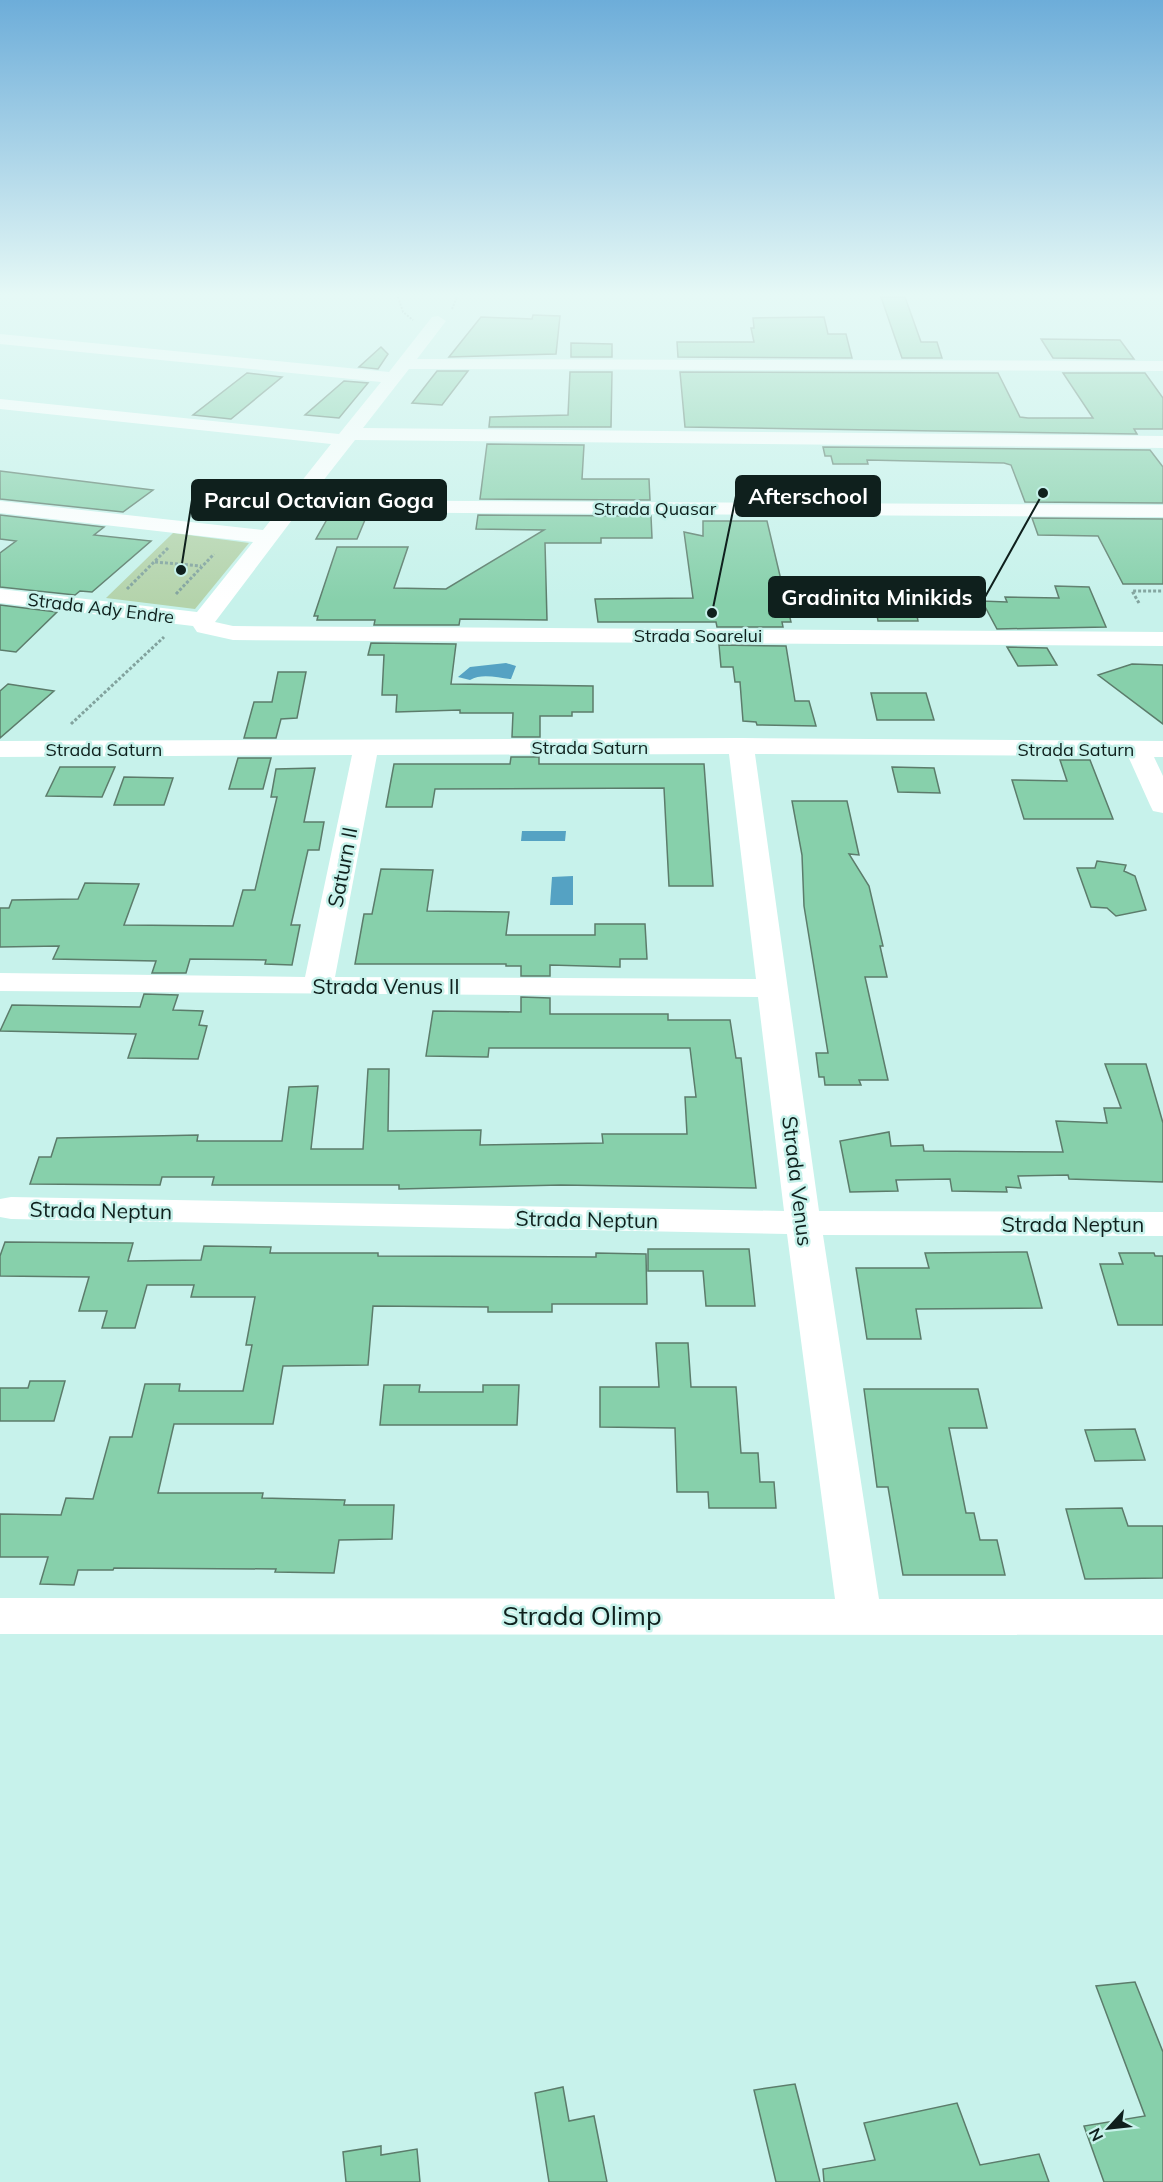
<svg xmlns="http://www.w3.org/2000/svg" width="1163" height="2182" font-family="Mulish,sans-serif">
<style>
.green{fill:#b4d3ab}
.water{fill:#55a2c3}
.building{fill:#87d0ab;stroke:#5c7c6b;stroke-width:1.5}
.lines{fill:none;stroke-linecap:round;stroke-linejoin:round}
.path-far1{stroke:#82a39e;stroke-width:2;stroke-dasharray:2 1.5;stroke-linecap:butt}
.path{stroke:#82a39e;stroke-width:3;stroke-dasharray:3 2;stroke-linecap:butt}
.minor{fill:#fff;fill-rule:evenodd}
.labels{text-anchor:middle;dominant-baseline:central;stroke-width:5;stroke-linejoin:round;paint-order:stroke}
.far-street-label{font-size:18px;fill:#0f201d;stroke:#c7f2eb}
.street-label{font-size:21px;fill:#0f201d;stroke:#c7f2eb}
.near-street-label{font-size:26px;fill:#0f201d;stroke:#c7f2eb}
.leader{fill:none;stroke:#0f201d;stroke-width:2}
.callout-dot{fill:#0f201d;stroke:#c7f2eb;stroke-width:2}
.callout{fill:#0f201d;stroke:#0f201d;stroke-width:2}
.callout-label{font-size:22px;text-anchor:middle;font-weight:bold;fill:#fff}
</style>
<rect width="100%" height="100%" fill="#c7f2eb"/>
<path class="green" d="M 173,533 L 249,543 L 195,609 L 106,598 Z"/>
<path class="water" d="M 506,663 L 516,666 L 511,679 C 498,678 482,673 470,680 L 458,677 L 470,667 Z
M 522,831 L 566,831 L 565,841 L 521,841 Z
M 573,876 L 573,905 L 550,905 L 552,877 Z"/>
<path class="building" d="M 881,297 L 905,297 L 921,342 L 937,342 L 942,358 L 902,358 Z
M 533,315 L 560,316 L 556,354 L 449,357 L 481,317 L 532,319 Z
M 824,317 L 828,334 L 846,334 L 852,358 L 678,357 L 677,342 L 754,342 L 751,328 L 754,328 L 753,318 Z
M 1041,339 L 1120,340 L 1134,359 L 1053,358 Z
M 571,343 L 612,344 L 612,357 L 571,357 Z
M 381,347 L 388,354 L 378,369 L 359,367 Z
M 437,371 L 468,371 L 442,405 L 412,403 Z
M 570,372 L 612,372 L 611,427 L 489,427 L 490,417 L 568,415 Z
M 680,372 L 998,373 L 1020,417 L 1028,418 L 1093,418 L 1063,373 L 1145,373 L 1163,398 L 1163,429 L 1134,429 L 1137,434 L 685,427 Z
M 247,373 L 282,377 L 231,419 L 193,415 Z
M 344,381 L 368,383 L 339,418 L 305,415 Z
M 487,444 L 584,445 L 582,479 L 649,479 L 650,500 L 480,499 Z
M 823,447 L 1150,450 L 1163,467 L 1163,503 L 1025,502 L 1011,465 L 1004,463 L 867,460 L 868,464 L 833,464 L 831,456 L 825,456 Z
M 0,471 L 153,490 L 123,512 L 0,499 Z
M 330,514 L 367,515 L 357,539 L 316,539 Z
M 0,515 L 104,527 L 94,535 L 151,541 L 92,592 L 80,591 L 75,595 L 0,587 L 0,553 L 16,541 L 0,539 Z
M 478,515 L 651,516 L 652,538 L 601,538 L 601,543 L 545,543 L 547,620 L 460,619 L 459,625 L 374,625 L 375,620 L 317,620 L 318,616 L 314,616 L 337,547 L 408,547 L 394,588 L 446,589 L 544,530 L 476,529 Z
M 1032,518 L 1163,519 L 1163,584 L 1123,584 L 1098,536 L 1038,535 Z
M 703,521 L 767,521 L 791,622 L 782,622 L 783,627 L 717,627 L 716,622 L 598,622 L 595,599 L 693,598 L 684,532 L 703,536 Z
M 872,585 L 911,585 L 918,621 L 878,621 Z
M 1055,586 L 1089,587 L 1106,627 L 997,629 L 982,601 L 1007,602 L 1005,597 L 1059,598 Z
M 0,605 L 57,612 L 16,652 L 0,650 Z
M 371,643 L 456,644 L 451,684 L 593,686 L 593,712 L 572,712 L 572,716 L 540,716 L 540,737 L 512,737 L 513,713 L 460,713 L 460,710 L 396,712 L 397,695 L 382,695 L 384,655 L 368,655 Z
M 719,645 L 786,646 L 795,701 L 809,701 L 816,726 L 757,725 L 756,722 L 743,721 L 740,682 L 735,682 L 733,667 L 721,667 Z
M 1007,647 L 1047,648 L 1057,665 L 1018,666 Z
M 1132,664 L 1163,665 L 1163,724 L 1098,675 Z
M 278,672 L 306,672 L 297,718 L 281,719 L 276,738 L 244,738 L 254,702 L 272,702 Z
M 8,684 L 54,691 L 0,738 L 0,691 Z
M 871,693 L 926,693 L 934,720 L 877,720 Z
M 511,757 L 539,757 L 539,764 L 704,764 L 713,886 L 669,886 L 664,788 L 435,789 L 432,807 L 386,807 L 394,764 L 510,764 Z
M 238,758 L 271,758 L 263,789 L 229,789 Z
M 1060,760 L 1090,760 L 1113,819 L 1024,819 L 1012,780 L 1067,781 Z
M 60,767 L 115,767 L 102,797 L 46,796 Z
M 892,767 L 934,768 L 940,793 L 898,792 Z
M 315,768 L 304,822 L 324,822 L 319,850 L 308,850 L 291,925 L 300,925 L 292,965 L 265,964 L 266,960 L 190,959 L 186,973 L 152,973 L 156,961 L 53,959 L 59,946 L 0,947 L 0,908 L 9,908 L 12,900 L 78,899 L 85,883 L 139,884 L 124,925 L 233,926 L 243,890 L 255,890 L 277,797 L 271,797 L 276,769 Z
M 124,777 L 173,778 L 164,805 L 114,805 Z
M 792,801 L 847,801 L 859,855 L 849,854 L 869,886 L 883,946 L 880,946 L 887,977 L 865,977 L 888,1080 L 859,1080 L 861,1085 L 825,1085 L 824,1077 L 819,1077 L 816,1053 L 828,1053 L 804,906 L 802,855 Z
M 1097,861 L 1126,865 L 1124,871 L 1135,876 L 1146,910 L 1116,916 L 1107,908 L 1091,907 L 1077,868 L 1095,868 Z
M 381,869 L 433,870 L 427,911 L 509,912 L 506,935 L 595,935 L 595,924 L 645,924 L 647,959 L 620,959 L 620,967 L 550,965 L 550,976 L 521,976 L 521,966 L 506,966 L 506,964 L 355,964 L 364,914 L 372,914 Z
M 144,994 L 178,995 L 173,1010 L 203,1011 L 199,1025 L 207,1026 L 198,1059 L 128,1058 L 136,1034 L 0,1031 L 12,1005 L 140,1007 Z
M 521,997 L 550,998 L 550,1014 L 668,1014 L 668,1020 L 730,1020 L 736,1058 L 741,1058 L 756,1188 L 561,1185 L 399,1189 L 399,1185 L 212,1185 L 214,1177 L 162,1177 L 160,1185 L 30,1184 L 39,1157 L 51,1157 L 57,1138 L 198,1135 L 197,1141 L 282,1141 L 289,1087 L 318,1086 L 311,1149 L 363,1149 L 368,1069 L 389,1069 L 388,1131 L 481,1130 L 480,1145 L 603,1143 L 602,1134 L 687,1134 L 685,1097 L 696,1097 L 690,1048 L 489,1048 L 488,1057 L 426,1056 L 433,1011 L 521,1012 Z
M 1105,1064 L 1146,1064 L 1163,1123 L 1163,1182 L 1069,1179 L 1068,1175 L 1018,1176 L 1021,1188 L 1006,1187 L 1007,1192 L 952,1191 L 950,1179 L 896,1180 L 898,1191 L 850,1192 L 840,1141 L 889,1132 L 891,1146 L 923,1145 L 924,1151 L 1063,1152 L 1056,1121 L 1107,1123 L 1104,1108 L 1121,1108 Z
M 5,1242 L 133,1243 L 128,1261 L 201,1260 L 204,1246 L 271,1247 L 270,1253 L 378,1253 L 378,1256 L 596,1257 L 596,1253 L 646,1254 L 647,1304 L 552,1304 L 552,1312 L 488,1312 L 488,1307 L 373,1306 L 368,1365 L 283,1366 L 273,1424 L 174,1424 L 158,1493 L 263,1493 L 262,1498 L 345,1500 L 344,1505 L 394,1505 L 392,1539 L 339,1540 L 334,1573 L 275,1572 L 276,1569 L 114,1568 L 113,1570 L 78,1570 L 74,1585 L 40,1584 L 48,1557 L 0,1557 L 0,1514 L 61,1515 L 66,1498 L 93,1499 L 110,1437 L 132,1437 L 145,1384 L 180,1384 L 179,1391 L 243,1391 L 252,1345 L 246,1345 L 255,1297 L 191,1297 L 194,1285 L 147,1285 L 135,1328 L 102,1328 L 107,1311 L 79,1311 L 89,1277 L 0,1276 L 0,1256 Z
M 648,1249 L 749,1249 L 755,1306 L 706,1306 L 703,1271 L 648,1271 Z
M 1027,1252 L 1042,1308 L 916,1309 L 921,1339 L 867,1339 L 856,1268 L 929,1268 L 925,1253 Z
M 1119,1253 L 1154,1253 L 1155,1256 L 1163,1256 L 1163,1325 L 1118,1325 L 1100,1264 L 1123,1264 Z
M 656,1343 L 688,1343 L 691,1387 L 736,1387 L 741,1453 L 758,1453 L 760,1482 L 774,1482 L 776,1508 L 709,1508 L 708,1492 L 677,1492 L 675,1428 L 600,1427 L 600,1387 L 659,1387 Z
M 30,1381 L 65,1381 L 54,1421 L 0,1421 L 0,1388 L 28,1388 Z
M 384,1385 L 420,1385 L 419,1392 L 483,1392 L 483,1385 L 519,1385 L 517,1425 L 380,1425 Z
M 864,1389 L 978,1389 L 987,1428 L 949,1428 L 966,1513 L 974,1513 L 980,1540 L 997,1540 L 1005,1575 L 903,1575 L 888,1487 L 877,1487 Z
M 1135,1429 L 1145,1460 L 1095,1461 L 1085,1430 Z
M 1122,1508 L 1128,1526 L 1163,1526 L 1163,1578 L 1085,1579 L 1066,1509 Z
M 1135,1982 L 1163,2052 L 1163,2182 L 1104,2182 L 1084,2126 L 1145,2116 L 1096,1986 Z
M 795,2084 L 820,2182 L 776,2182 L 754,2090 Z
M 563,2087 L 569,2121 L 594,2116 L 607,2182 L 549,2182 L 535,2093 Z
M 957,2103 L 980,2165 L 1039,2154 L 1049,2182 L 824,2182 L 823,2169 L 875,2160 L 864,2123 Z
M 381,2146 L 381,2155 L 417,2149 L 420,2182 L 346,2182 L 343,2152 Z"/>
<g class="lines">
<path class="path-far1" d="M 398,297 L 403,312 L 413,320
M 452,309 L 457,297"/>
<path class="path" d="M 155,562 L 201,566
M 127,589 L 168,548
M 176,594 L 214,554
M 1139,603 L 1132,591 L 1163,591
M 71,724 L 164,637"/>
<path class="minor" d="M 438,316 L 446,321 L 417,359 L 1163,361 L 1163,371 L 409,369 L 363,428 L 1163,436 L 1163,448 L 355,440 L 308,500 L 1163,505 L 1163,517 L 298,512 L 215,622 L 233,626 L 1163,632 L 1163,646 L 233,640 L 197,632 L 193,626 L 0,603 L 0,589 L 197,612 L 253,542 L 0,513 L 0,501 L 263,530 L 331,444 L 0,409 L 0,399 L 339,434 L 381,382 L 0,344 L 0,334 L 389,372 L 432,317 Z
M 741,738 L 1163,741 L 1163,757 L 1154,757 L 1163,776 L 1163,813 L 1153,811 L 1150,805 L 1128,756 L 755,754 L 819,1211 L 1163,1212 L 1163,1236 L 823,1235 L 879,1599 L 1163,1599 L 1163,1635 L 0,1634 L 0,1598 L 835,1599 L 787,1234 L 11,1219 L 0,1217 L 0,1199 L 11,1197 L 784,1211 L 758,997 L 0,991 L 0,973 L 305,977 L 352,755 L 0,757 L 0,741 ZM 729,754 L 756,979 L 335,977 L 377,755 Z"/>
</g>
<linearGradient id="sky" x2="0" y2="1"><stop stop-color="#6dadd9"/><stop offset="0.49" stop-color="#e6f9f6"/><stop offset="1" stop-color="#e6f9f6" stop-opacity="0"/></linearGradient>
<rect width="1163" height="602" fill="url(#sky)"/>
<g class="labels">
<g class="far-street-label">
<text x="655" y="508">Strada Quasar</text>
<text transform="translate(101 608) rotate(7)">Strada Ady Endre</text>
<text x="698" y="635">Strada Soarelui</text>
<text x="590" y="747">Strada Saturn</text>
<text x="104" y="749">Strada Saturn</text>
<text x="1076" y="749">Strada Saturn</text>
</g>
<g class="street-label">
<text transform="translate(342 867) rotate(-79)">Saturn II</text>
<text x="386" y="986">Strada Venus II</text>
<text transform="translate(798 1181) rotate(83)">Strada Venus</text>
<text transform="translate(101 1210) rotate(1)">Strada Neptun</text>
<text transform="translate(587 1219) rotate(1)">Strada Neptun</text>
<text x="1073" y="1224">Strada Neptun</text>
</g>
<g class="near-street-label">
<text x="582" y="1615">Strada Olimp</text>
</g>
</g>
<path class="leader" d="M712 613L736 496M181 570L192 500M1043 493L985 597"/>
<g class="callout-dot">
<circle cx="712" cy="613" r="6"/>
<circle cx="181" cy="570" r="6"/>
<circle cx="1043" cy="493" r="6"/>
</g>
<g class="callout">
<rect x="736" y="476" width="144" height="40" rx="6"/>
<rect x="192" y="480" width="254" height="40" rx="6"/>
<rect x="769" y="577" width="216" height="40" rx="6"/>
</g>
<g class="callout-label">
<text x="808" y="504">Afterschool</text>
<text x="319" y="508">Parcul Octavian Goga</text>
<text x="877" y="605">Gradinita Minikids</text>
</g>
<g transform="translate(1109 2128) rotate(243)" stroke="#c7f2eb" stroke-width="4.5" paint-order="stroke">
<path d="M0-4.5L10 22L0 15L-10 22Z" fill="#0f201d"/>
<text y="-9" font-size="16" font-weight="bold" text-anchor="middle" fill="#0f201d">N</text>
</g>
</svg>
